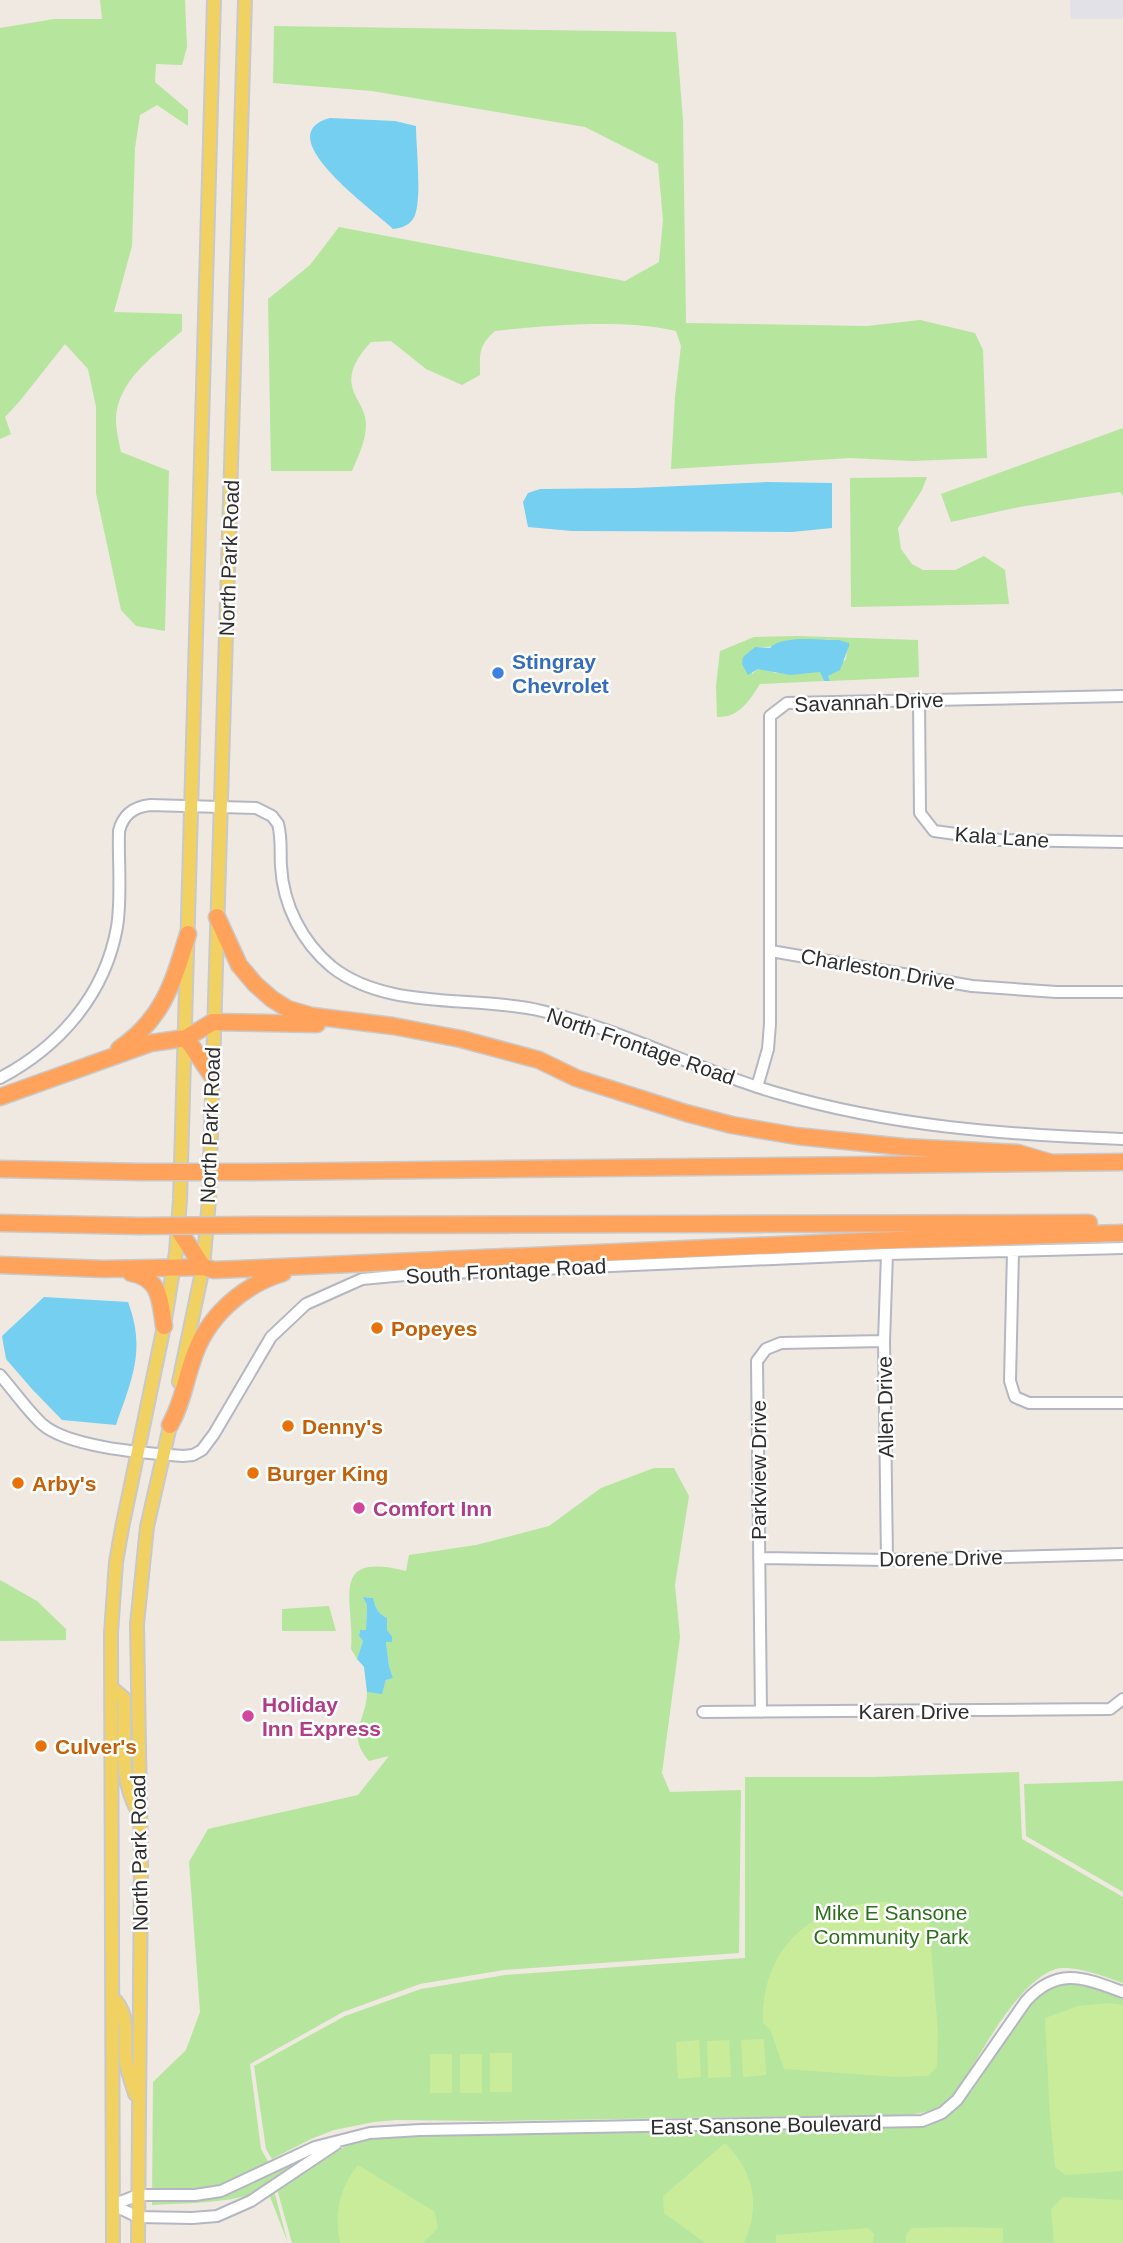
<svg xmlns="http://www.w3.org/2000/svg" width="1123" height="2243" font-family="Arial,sans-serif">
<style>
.industrial{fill:#e3e1e8}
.green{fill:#b6e59e}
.pitch{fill:#c9ec9a}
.water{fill:#75cff0}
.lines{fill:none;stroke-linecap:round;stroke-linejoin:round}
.minor-casing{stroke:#b4b7c1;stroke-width:14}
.major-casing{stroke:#c9c9c9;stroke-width:16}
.highway-casing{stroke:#c9c9c9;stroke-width:19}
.minor{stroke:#fff;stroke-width:10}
.major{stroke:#f2d163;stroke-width:12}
.highway{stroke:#ffa35c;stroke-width:16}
.highway-bridge-casing{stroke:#c9c9c9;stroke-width:19;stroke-linecap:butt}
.highway-bridge{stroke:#ffa35c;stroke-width:16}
.shop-dot{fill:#3f7fe0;stroke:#fff;stroke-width:2.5}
.food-dot{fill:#e8710a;stroke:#fff;stroke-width:2.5}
.hotel-dot{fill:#d1479c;stroke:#fff;stroke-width:2.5}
.labels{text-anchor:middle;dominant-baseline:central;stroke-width:5;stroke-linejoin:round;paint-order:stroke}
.street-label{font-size:21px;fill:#2e2e2e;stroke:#fff}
.shop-label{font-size:21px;font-weight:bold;fill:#366cbe;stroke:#fff;text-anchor:start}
.food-label{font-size:21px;font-weight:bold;fill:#c56008;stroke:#fff;text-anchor:start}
.hotel-label{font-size:21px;font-weight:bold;fill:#b23c85;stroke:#fff;text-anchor:start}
.park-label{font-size:21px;fill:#2c6e1b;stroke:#fff}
</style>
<rect width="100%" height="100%" fill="#efe9e1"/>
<path class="industrial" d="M 1070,0 L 1123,0 L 1123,19 L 1071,19 Z"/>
<path class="green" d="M 100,0 L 185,0 L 187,47 L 182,65 L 156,64 L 155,82 L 188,110 L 188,126 L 157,105 L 140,115 L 135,148 L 132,246 L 114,312 L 182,314 L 182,331 C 156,354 116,381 116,420 C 116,430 119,442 121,452 L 169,471 L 165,631 L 136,626 L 121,610 L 96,493 L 96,407 L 88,369 L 65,344 L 19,402 L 5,417 L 11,434 L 0,439 L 0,28 L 54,19 L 102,19 Z
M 274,26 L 676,32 L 683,120 L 686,323 L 867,326 L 920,320 L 975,333 L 983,350 L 987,458 L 912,461 L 850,458 L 671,469 L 675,397 L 681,346 L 676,331 C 625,319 548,325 495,331 C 478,346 480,354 480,375 L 462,385 L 426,369 L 391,341 L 371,342 C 361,353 348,369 352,386 C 354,397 363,406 365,417 C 369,434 359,455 352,471 L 271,471 L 268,299 L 310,265 L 339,227 L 625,281 L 659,262 L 663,220 L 658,164 L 585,127 L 372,91 L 273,83 Z
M 1123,428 L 1123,496 L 1120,492 L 1019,507 L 951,522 L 941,494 Z
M 927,477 L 922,490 L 898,528 L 901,549 L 912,564 L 923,570 L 955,570 L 984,556 L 1005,570 L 1009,604 L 851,607 L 850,478 Z
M 798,636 L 918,640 L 919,677 L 830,681 L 828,676 L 846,659 L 848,643 C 817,632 786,649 755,647 L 752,674 L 758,669 L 768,669 L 775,673 L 820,672 L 824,681 L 760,684 C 749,701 739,718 717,717 L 716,686 L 720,651 L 754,637 Z
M 654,1468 L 674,1468 L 689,1496 L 675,1585 L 680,1637 L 662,1773 L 670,1792 L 741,1790 L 739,1953 L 504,1970 L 420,1984 L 343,2012 L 250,2064 L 261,2149 L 269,2163 L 274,2164 C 294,2153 314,2141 336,2135 C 399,2117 481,2127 547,2125 C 669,2122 791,2123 912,2119 C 925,2117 937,2114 948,2107 C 982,2082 1017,1977 1060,1973 C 1081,1971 1104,1982 1123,1988 L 1123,1992 C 1104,1985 1086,1975 1065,1977 C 1019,1983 987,2074 953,2105 C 943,2113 930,2117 918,2121 L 662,2125 L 387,2134 L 352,2139 L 332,2147 L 273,2187 L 288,2243 L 267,2189 C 231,2204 191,2203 152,2205 L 153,2082 L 186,2050 L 200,2012 L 189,1862 L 208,1829 L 358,1795 L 389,1756 L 369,1761 C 345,1733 367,1721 367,1692 L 382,1693 L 386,1680 L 393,1678 L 389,1666 L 386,1642 L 392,1642 L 392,1636 L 387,1630 L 387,1618 C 377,1613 376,1608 373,1598 L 364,1597 L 367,1605 L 366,1630 L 360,1630 L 359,1636 L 363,1641 L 357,1659 L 351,1649 C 355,1601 327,1551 406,1571 L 409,1555 L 476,1545 L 549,1526 L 601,1488 Z
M 0,1580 L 37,1601 L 66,1629 L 66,1640 L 0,1641 Z
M 329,1606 L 336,1631 L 282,1631 L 282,1609 Z
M 1019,1772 L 1022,1839 L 1123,1897 L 1123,1983 C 1106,1977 1073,1964 1056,1969 C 1022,1980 991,2036 973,2065 C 965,2078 958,2094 945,2103 C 927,2116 903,2115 883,2115 L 498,2121 L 396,2120 L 374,2122 L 334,2130 L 311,2139 L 272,2159 L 266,2149 L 254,2066 L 345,2016 L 421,1989 L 505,1975 L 745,1958 L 745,1777 L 873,1777 Z
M 1123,1781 L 1123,1892 L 1026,1836 L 1024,1784 Z
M 1067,1982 L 1082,1983 L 1123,1997 L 1123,2243 L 292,2243 L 277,2189 C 300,2174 325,2153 352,2144 C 382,2135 418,2137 449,2135 L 919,2126 L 954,2110 L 972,2091 L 1027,2008 L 1051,1986 Z"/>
<path class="pitch" d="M 888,1902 L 894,1910 L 929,1922 L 938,2033 L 937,2067 L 928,2076 L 896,2077 L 784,2069 L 770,2029 L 763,2023 C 761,1947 814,1901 888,1902 Z
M 1109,2003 L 1123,2005 L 1123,2171 L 1065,2175 L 1055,2167 L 1050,2117 L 1045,2018 L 1078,2006 Z
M 764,2039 L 766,2075 L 743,2077 L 741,2040 Z
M 699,2040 L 701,2077 L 678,2079 L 676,2042 Z
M 729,2040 L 731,2077 L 708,2078 L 707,2041 Z
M 490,2053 L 512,2053 L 512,2092 L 490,2092 Z
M 430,2054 L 452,2054 L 452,2093 L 430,2093 Z
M 460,2054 L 482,2054 L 482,2093 L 460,2093 Z
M 725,2143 C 754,2171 761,2206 744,2243 L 705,2243 L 664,2213 L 663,2196 Z
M 358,2165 L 435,2212 L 438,2228 L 423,2243 L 340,2243 C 334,2215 339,2188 358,2165 Z
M 1063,2197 L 1123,2200 L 1123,2243 L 1054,2243 L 1051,2209 Z
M 955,2227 L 1003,2228 L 1003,2243 L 906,2243 L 906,2234 L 912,2228 Z
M 868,2228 L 874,2234 L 873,2243 L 776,2243 L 776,2235 Z"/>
<path class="water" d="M 330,118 L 395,121 L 416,126 C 416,146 423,205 413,219 C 408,226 401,228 393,229 C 375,211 266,135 330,118 Z
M 767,482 L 832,483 L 832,528 L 792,532 L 572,531 L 528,527 L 523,502 L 528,493 L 540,489 L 635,488 Z
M 839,640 L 849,643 L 849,646 L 840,670 L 828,676 L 830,681 L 824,681 L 820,672 L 790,675 L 758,669 L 748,675 L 742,664 L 743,657 L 755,647 L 770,648 C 780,635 822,640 839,640 Z
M 44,1297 L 128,1302 C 146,1350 132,1379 116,1425 L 62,1420 L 32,1389 L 6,1359 L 2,1336 Z
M 363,1597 L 373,1598 C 376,1608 377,1613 387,1618 L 387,1630 L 392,1636 L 392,1642 L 386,1642 L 389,1666 L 393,1678 L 386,1680 L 382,1694 L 367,1692 L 364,1667 L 357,1659 L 363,1641 L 359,1636 L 360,1630 L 366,1630 L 367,1605 Z"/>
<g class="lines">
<g class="minor-casing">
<path id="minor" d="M 919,699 L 920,813 L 934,831 L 1000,840 L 1123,842
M 771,951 L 972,986 L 1056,992 L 1123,992
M 0,1078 C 59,1047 105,995 117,927 C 122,897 118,862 119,831 C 123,815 133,807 150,805 L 256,808 L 272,816 L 278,824 C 282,838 280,852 281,866 C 283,905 302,942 332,967 C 388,1011 475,995 542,1011 C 623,1030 697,1070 777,1093 C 890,1126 1006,1135 1123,1139
M 757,1087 L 768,1049 L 770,1024 L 770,716 L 787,703 L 1123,696
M 1013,1251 L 1010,1381 L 1015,1397 L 1029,1403 L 1123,1403
M 887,1254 L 884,1341 L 887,1560
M 0,1375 C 14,1391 27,1410 42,1424 C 69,1448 147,1453 183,1456 L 193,1455 L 202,1450 L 214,1434 L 271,1337 L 306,1304 L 362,1279 L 405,1275 L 887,1254 L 1123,1248
M 759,1558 L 887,1560 L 1123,1554
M 703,1712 L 1110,1709 L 1123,1699
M 761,1712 L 757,1361 L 766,1349 L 781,1343 L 884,1341
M 113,2205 L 138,2195 L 195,2195 L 221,2191 L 315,2147 L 370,2133 L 420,2130 L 922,2121 L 942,2113 L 957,2100 L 1026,2001 C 1058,1966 1084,1978 1123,1992
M 113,2205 L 138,2217 L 192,2218 L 217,2216 L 251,2201 L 336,2144"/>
</g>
<g class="major-casing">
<path id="major" d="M 179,1382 L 203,1267 L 209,1200 L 245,0
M 111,1687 L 124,1698 C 126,1737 118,1775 137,1810
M 112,1997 C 132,2015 123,2038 126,2061 C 127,2072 132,2083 135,2094
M 113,2243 L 111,1633 L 116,1562 L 122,1528 L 164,1326 L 176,1252 L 180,1200 L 214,0
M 138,2243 L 141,1866 L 137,1624 L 147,1527 L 172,1417"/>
</g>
<g class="highway-casing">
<path id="highway" d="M 217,917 L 239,965 L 255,984 L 272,999 L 288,1009 L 312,1016 L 393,1026 L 461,1039 L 539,1060 L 576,1078 L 686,1113 L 732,1125 L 796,1136 L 904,1147 L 1018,1153 L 1052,1163
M 186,1038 L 212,1076
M 119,1049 C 163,1019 173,983 188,934
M 0,1097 L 151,1043 L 186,1038 L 213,1022 L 317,1024
M 0,1169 L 141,1172
M 255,1172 L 1123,1162
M 0,1223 L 140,1226
M 251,1225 L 1089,1223
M 178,1229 L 203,1267
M 0,1265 L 104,1269 L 203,1267 L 214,1270 L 867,1241 L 1123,1233
M 131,1273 C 161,1278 160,1301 164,1326
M 170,1425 C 182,1404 185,1382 193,1359 C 206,1318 242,1285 283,1273"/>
</g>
<use href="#minor" class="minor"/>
<use href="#major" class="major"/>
<use href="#highway" class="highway"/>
<g class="highway-bridge-casing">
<path id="highway-bridge" d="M 141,1172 L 255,1172
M 140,1226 L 251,1225"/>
</g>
<use href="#highway-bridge" class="highway-bridge"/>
</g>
<circle class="shop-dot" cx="498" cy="673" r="7"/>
<g class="food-dot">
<circle cx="377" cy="1328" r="7"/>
<circle cx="288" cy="1426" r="7"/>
<circle cx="253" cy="1473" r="7"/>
<circle cx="18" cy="1483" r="7"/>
<circle cx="41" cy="1746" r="7"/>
</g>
<g class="hotel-dot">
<circle cx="359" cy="1508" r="7"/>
<circle cx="248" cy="1716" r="7"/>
</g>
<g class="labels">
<g class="street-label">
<text transform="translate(229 558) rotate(-88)">North Park Road</text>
<text transform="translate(869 702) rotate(-2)">Savannah Drive</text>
<text transform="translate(1002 837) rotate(4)">Kala Lane</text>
<text transform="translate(878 969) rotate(10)">Charleston Drive</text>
<text transform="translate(641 1046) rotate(19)">North Frontage Road</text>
<text transform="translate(210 1125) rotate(-88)">North Park Road</text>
<text transform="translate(506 1271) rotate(-3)">South Frontage Road</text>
<text transform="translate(885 1407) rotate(-91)">Allen Drive</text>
<text transform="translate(758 1470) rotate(-90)">Parkview Drive</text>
<text transform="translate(941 1558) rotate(-1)">Dorene Drive</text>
<text x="914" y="1711">Karen Drive</text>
<text transform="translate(139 1853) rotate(-91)">North Park Road</text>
<text transform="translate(766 2125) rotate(-1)">East Sansone Boulevard</text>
</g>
<g class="shop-label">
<text x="512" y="661">Stingray<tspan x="512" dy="24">Chevrolet</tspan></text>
</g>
<g class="food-label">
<text x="391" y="1328">Popeyes</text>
<text x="302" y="1426">Denny's</text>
<text x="267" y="1473">Burger King</text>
<text x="32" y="1483">Arby's</text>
<text x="55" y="1746">Culver's</text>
</g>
<g class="hotel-label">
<text x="373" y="1508">Comfort Inn</text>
<text x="262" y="1704">Holiday<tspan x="262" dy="24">Inn Express</tspan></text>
</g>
<g class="park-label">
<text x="891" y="1912">Mike E Sansone<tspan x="891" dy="24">Community Park</tspan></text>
</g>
</g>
</svg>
